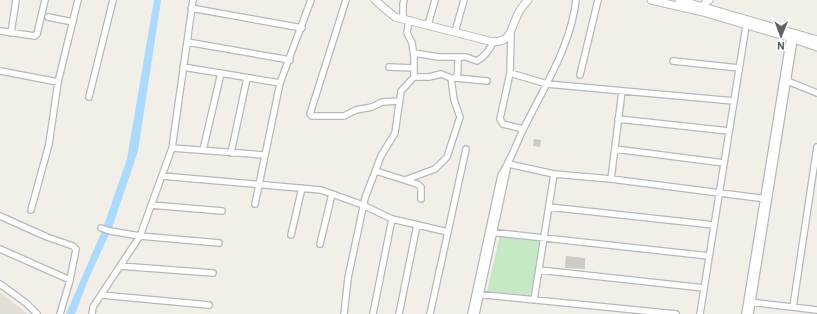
<svg xmlns="http://www.w3.org/2000/svg" width="817" height="314" font-family="'IBM Plex Sans',sans-serif">
<style>
.education{fill:#e1ded6}
.green{fill:#c5e8c5}
.water{fill:#aadaff}
.building{fill:#cccac5}
.lines{fill:none;stroke-linecap:round;stroke-linejoin:round}
.minor-casing{stroke:#b5b8bc;stroke-width:8}
.tertiary-casing{stroke:#b5b8bc;stroke-width:9}
.minor{stroke:#fff;stroke-width:5.5}
.tertiary{stroke:#fff;stroke-width:7}
</style>
<rect width="100%" height="100%" fill="#f1efe8"/>
<path class="education" d="M 0,293 L 28,314 L 0,314 Z"/>
<path class="green" d="M 500,235 L 541,241 L 530,296 L 487,291 Z"/>
<path class="water" d="M 154,0 L 161,0 L 138,151 L 112,228 L 88,280 L 75,314 L 66,314 L 102,231 L 127,159 Z"/>
<path class="building" d="M 534,139 L 541,140 L 540,147 L 533,146 Z
M 566,256 L 585,258 L 585,269 L 565,268 Z"/>
<g class="lines">
<g class="minor-casing">
<path id="minor" d="M 346,0 L 310,114 L 312,116 L 344,116 L 356,110 L 372,107 L 382,102 L 399,101
M 191,8 L 302,28
M 48,17 L 73,22
M 403,18 L 403,4 L 404,0
M 428,25 L 435,0
M 0,31 L 35,36 L 37,34 L 45,0
M 455,32 L 464,0
M 11,33 L 16,0
M 511,34 L 510,73 L 500,119 L 503,124 L 523,129
M 187,42 L 290,60
M 414,53 L 439,57 L 459,57
M 673,61 L 739,68
M 183,67 L 280,83
M 389,67 L 414,68
M 0,71 L 58,82
M 510,73 L 547,84 L 734,101
M 580,75 L 598,0
M 414,77 L 429,77 L 441,74 L 451,78 L 456,78 C 460,71 456,63 459,57 L 466,57 L 477,61 C 485,56 490,50 493,42
M 456,78 L 487,81
M 785,80 L 817,93
M 89,97 L 113,0
M 618,119 L 729,131
M 172,148 L 265,155
M 615,149 L 724,163
M 203,150 L 221,73
M 231,153 L 247,78
M 508,164 L 554,174 L 611,179 L 767,199
M 376,171 L 417,184 L 421,187 L 421,199
M 162,176 L 321,190 L 363,205 L 392,219 L 448,232
M 611,179 L 622,91
M 405,180 L 435,169 L 447,157 L 460,117 L 454,100 L 451,78
M 255,204 L 280,83 L 311,0
M 151,205 L 222,211
M 549,207 L 714,225
M 31,210 L 49,144 L 58,82 L 78,0
M 0,216 L 47,237 L 73,246 L 76,249 L 70,280 L 60,314
M 101,228 L 110,231 L 140,236 L 219,243
M 489,232 L 709,256
M 291,235 L 302,188
M 320,244 L 332,194
M 0,249 L 70,280
M 120,266 L 213,273
M 539,270 L 704,288
M 0,284 L 26,303 L 37,314
M 476,294 L 676,314
M 101,295 L 209,305
M 534,300 L 554,174
M 750,302 L 817,310
M 793,307 L 817,147
M 92,314 L 93,307 L 140,236 L 172,148 L 193,0
M 344,314 L 348,278 L 365,198 L 381,156 L 395,133 L 401,91 L 414,77 L 414,57 L 412,43 L 407,33 L 409,20
M 373,314 L 392,219
M 399,314 L 417,225
M 430,314 L 466,149
M 471,314 L 501,175 C 511,160 516,144 524,128 C 544,87 571,46 576,0
M 476,314 L 507,169
M 700,314 L 746,26
M 745,314 L 790,37
M 750,314 L 794,39"/>
</g>
<g class="tertiary-casing">
<path id="tertiary" d="M 375,0 L 384,8 L 395,17 L 493,42 C 512,41 510,30 517,16 C 519,10 524,5 528,0
M 651,0 L 703,12 L 791,38 L 817,47
M 679,0 L 817,40
M 703,11 L 705,3 L 709,0"/>
</g>
<use href="#minor" class="minor"/>
<use href="#tertiary" class="tertiary"/>
</g>
<g transform="translate(781 36) rotate(181)" stroke="#ffffff" stroke-width="3" paint-order="stroke">
<path d="M0-3L7 15L0 10L-7 15Z" fill="#5f6368"/>
<text y="-6" font-size="11" font-weight="bold" text-anchor="middle" fill="#5f6368">N</text>
</g>
</svg>
